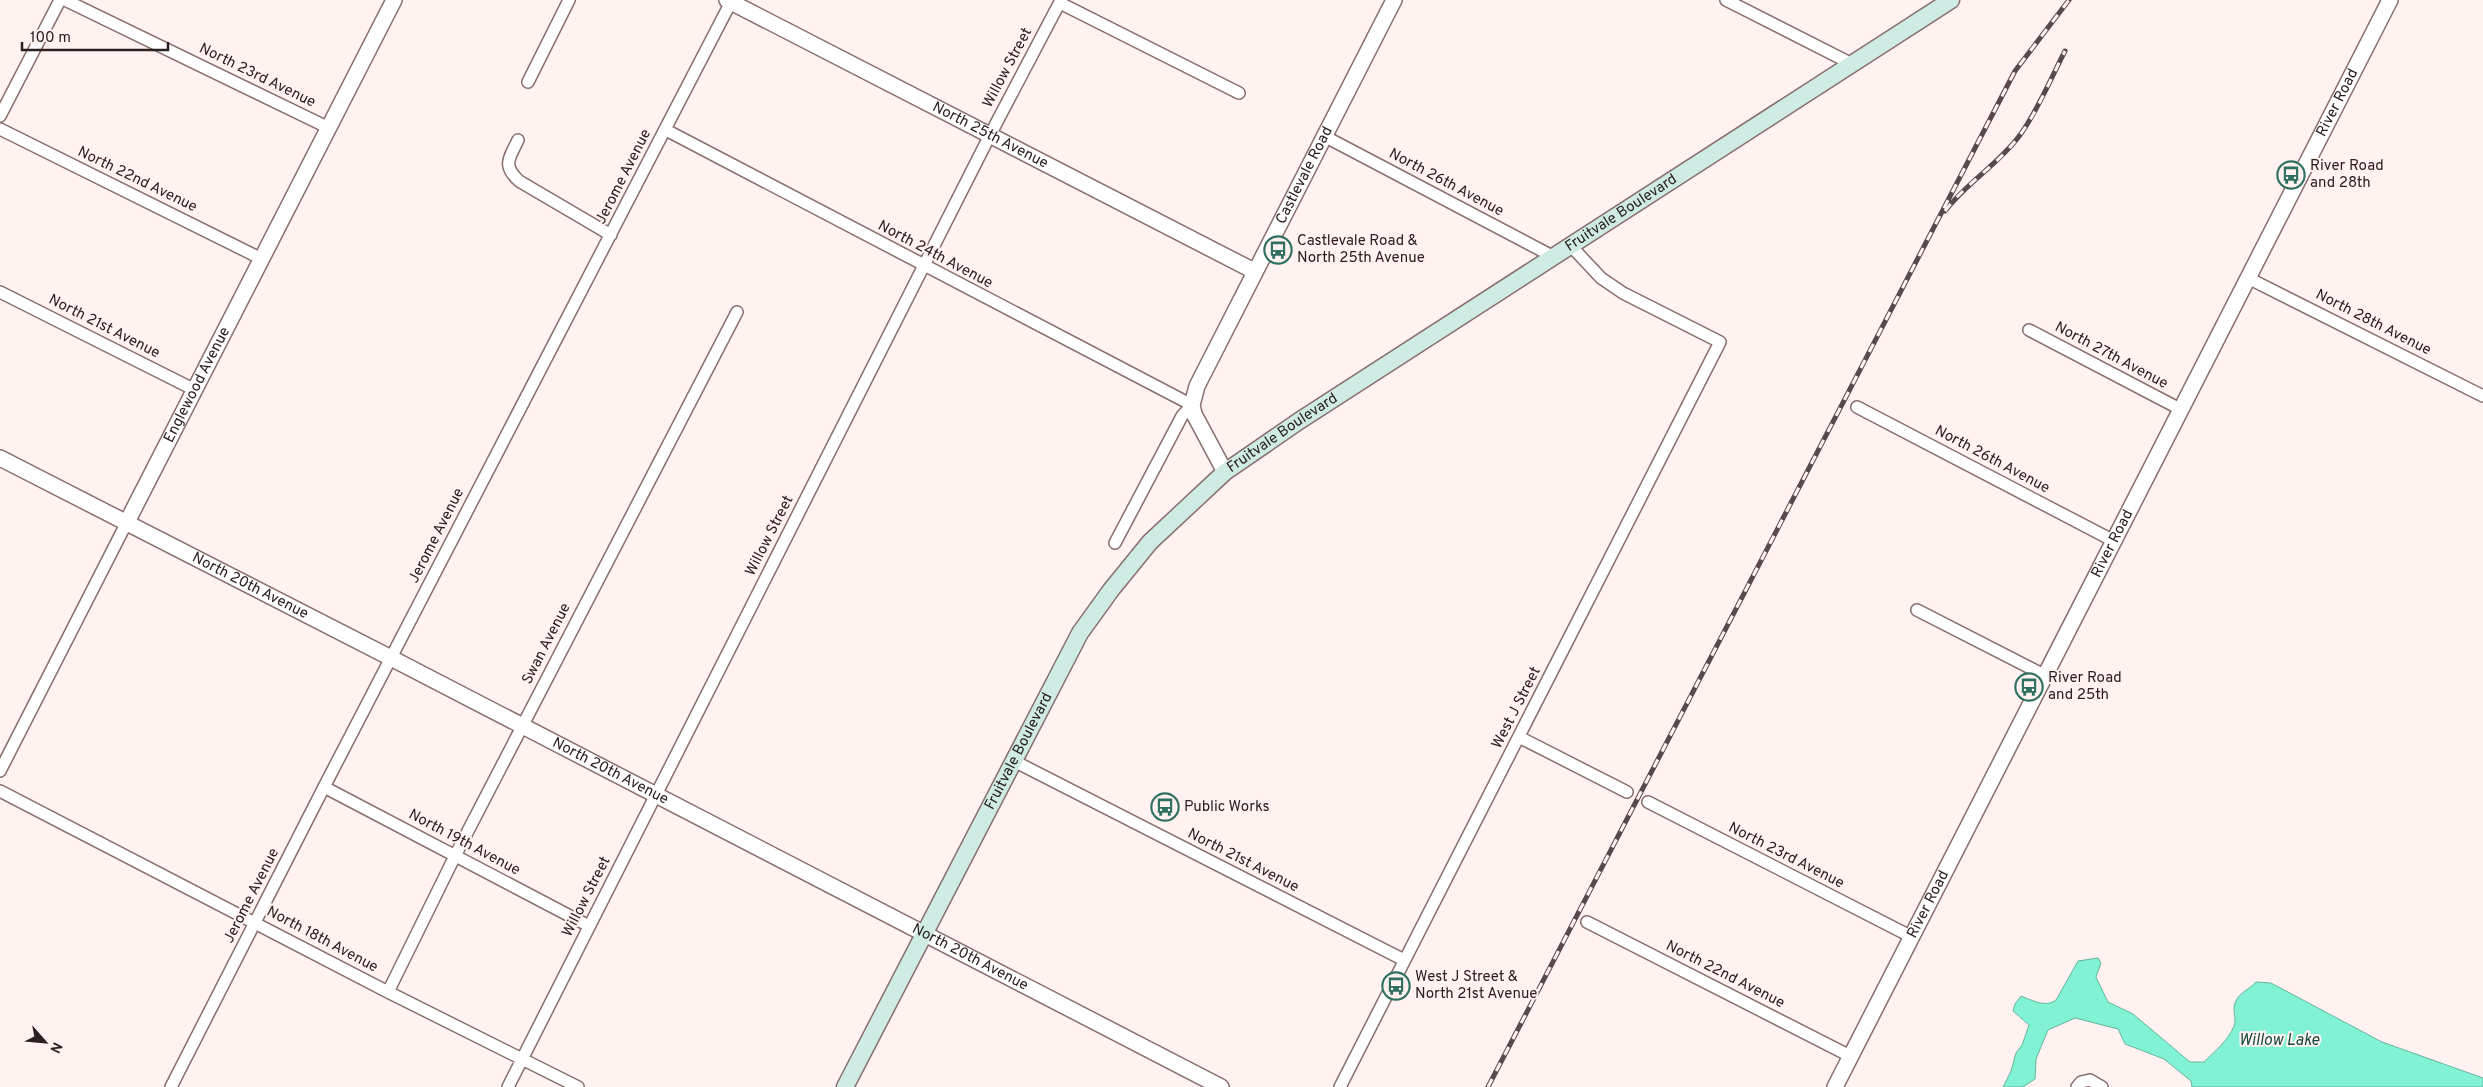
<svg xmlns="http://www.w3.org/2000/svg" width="2483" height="1087" font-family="Overpass,sans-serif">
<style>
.water{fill:#81f2d4;stroke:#67b39e}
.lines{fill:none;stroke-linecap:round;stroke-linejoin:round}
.minor-casing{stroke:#896e6c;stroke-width:14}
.tertiary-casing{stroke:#896e6c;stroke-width:18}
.secondary-casing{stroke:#896e6c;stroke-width:19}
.minor{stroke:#fff;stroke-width:11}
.tertiary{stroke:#fff;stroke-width:15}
.secondary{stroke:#ceece4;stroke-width:16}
.rail-casing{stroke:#564b4a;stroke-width:5}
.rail{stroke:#fff2f1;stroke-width:3;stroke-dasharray:9;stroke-linecap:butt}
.labels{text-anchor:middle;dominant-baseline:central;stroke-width:4;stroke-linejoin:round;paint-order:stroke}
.street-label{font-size:15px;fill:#2b201f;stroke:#fff2f1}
.poi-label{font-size:15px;fill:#2b201f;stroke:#fff2f1;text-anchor:start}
.water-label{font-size:16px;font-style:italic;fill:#17493c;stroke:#fff2f1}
</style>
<rect width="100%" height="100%" fill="#fff2f1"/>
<path class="water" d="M 2098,958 L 2101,963 L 2096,977 L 2108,1002 L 2133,1014 L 2190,1062 L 2204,1062 C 2214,1052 2228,1041 2234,1026 C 2237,1019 2232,1010 2235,1003 C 2239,992 2249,990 2256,982 L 2271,983 L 2382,1042 L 2483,1078 L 2483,1087 L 2192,1087 L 2191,1081 L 2164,1059 L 2125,1044 L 2118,1029 L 2075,1018 L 2048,1030 L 2036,1059 L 2035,1079 L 2023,1087 L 2003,1087 L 2011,1071 L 2016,1053 L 2022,1045 L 2029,1025 L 2013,1011 L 2015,1004 L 2021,996 C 2032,1000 2045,1008 2056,1000 L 2078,961 Z"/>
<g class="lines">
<g class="minor-casing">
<path id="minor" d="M 65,0 L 329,128
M 1726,0 L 1852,64
M 1060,3 L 1239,93
M 528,82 L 569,0
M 0,116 L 60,0
M 0,129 L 262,259
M 666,130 L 1192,405 L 1182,416 L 1115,543
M 1324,136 L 1554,257
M 518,140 C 509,159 502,165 519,181 L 611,235
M 2248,278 L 2483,396
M 0,292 L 195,390
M 2029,330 L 2180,409
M 1857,407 L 2112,540
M 1917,610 L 2044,675
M 1519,737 L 1627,792
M 1014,761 L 1404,960
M 0,771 L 127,522
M 324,787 L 589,926
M 0,791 L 388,992 L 578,1087
M 1648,802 L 1910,936
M 1587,922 L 1850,1056
M 388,992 L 455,856 L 737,312
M 171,1087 L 324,787 L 732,0
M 508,1087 L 990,135 L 1061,0
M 1340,1087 L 1720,342 L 1623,293 L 1601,278 L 1571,246
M 2077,1087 L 2081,1082 L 2090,1080 L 2102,1087"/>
</g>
<g class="tertiary-casing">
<g id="tertiary">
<path id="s1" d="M 727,0 L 1254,271"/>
<path id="s2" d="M 0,458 L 391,658 L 1221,1087"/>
<path id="s3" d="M 1225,472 L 1194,414 L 1192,405 L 1197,386 L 1394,0"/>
<path id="s4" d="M 127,522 L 394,0"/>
<path id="s5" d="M 1835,1087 L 2390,0"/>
</g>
</g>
<g class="secondary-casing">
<g id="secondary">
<path id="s6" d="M 845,1087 L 1080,633 L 1111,590 L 1150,542 L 1225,472 L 1299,421 L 1951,0"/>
</g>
</g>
<use href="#minor" class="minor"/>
<use href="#tertiary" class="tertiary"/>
<use href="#secondary" class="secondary"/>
<g class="rail-casing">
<path id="rail" d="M 1945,211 C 1967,182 1999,164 2020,135 C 2036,114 2052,76 2065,51
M 1488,1087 L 2015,71 L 2069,0"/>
</g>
<use href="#rail" class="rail"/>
</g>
<defs>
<g id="bus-ring" transform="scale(1.4375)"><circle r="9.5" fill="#fff2f1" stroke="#2f7060" stroke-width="1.5"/><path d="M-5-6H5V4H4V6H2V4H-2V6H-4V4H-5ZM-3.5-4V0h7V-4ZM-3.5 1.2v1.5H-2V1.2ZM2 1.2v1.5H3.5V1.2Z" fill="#2f7060"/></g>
</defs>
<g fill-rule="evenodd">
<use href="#bus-ring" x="2291" y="175"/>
<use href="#bus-ring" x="1278" y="250"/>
<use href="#bus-ring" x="2029" y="687"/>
<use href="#bus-ring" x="1165" y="807"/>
<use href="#bus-ring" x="1396" y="986"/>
</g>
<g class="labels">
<g class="street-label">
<text transform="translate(1008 68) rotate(-62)">Willow Street</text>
<text transform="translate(257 76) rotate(26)">North 23rd Avenue</text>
<text stroke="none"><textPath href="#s5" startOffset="1105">River Road</textPath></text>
<text stroke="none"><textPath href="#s1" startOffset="296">North 25th Avenue</textPath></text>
<text stroke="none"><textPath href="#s3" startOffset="331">Castlevale Road</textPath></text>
<text transform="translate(624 177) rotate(-63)">Jerome Avenue</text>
<text transform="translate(137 180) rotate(26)">North 22nd Avenue</text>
<text transform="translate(1446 183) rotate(28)">North 26th Avenue</text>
<text stroke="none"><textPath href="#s6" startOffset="1202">Fruitvale Boulevard</textPath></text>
<text transform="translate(935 255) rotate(28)">North 24th Avenue</text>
<text transform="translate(2373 323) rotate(27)">North 28th Avenue</text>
<text transform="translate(104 327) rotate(27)">North 21st Avenue</text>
<text transform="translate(2111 356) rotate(28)">North 27th Avenue</text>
<text stroke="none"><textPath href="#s4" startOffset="154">Englewood Avenue</textPath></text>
<text stroke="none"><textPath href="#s6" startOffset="798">Fruitvale Boulevard</textPath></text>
<text transform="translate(1992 460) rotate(28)">North 26th Avenue</text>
<text transform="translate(437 536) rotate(-63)">Jerome Avenue</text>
<text transform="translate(770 536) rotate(-63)">Willow Street</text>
<text stroke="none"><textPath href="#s5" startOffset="610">River Road</textPath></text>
<text stroke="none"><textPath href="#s2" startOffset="281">North 20th Avenue</textPath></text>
<text transform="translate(547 644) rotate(-63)">Swan Avenue</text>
<text transform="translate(1517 708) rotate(-63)">West J Street</text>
<text stroke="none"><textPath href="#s6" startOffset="378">Fruitvale Boulevard</textPath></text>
<text stroke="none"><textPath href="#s2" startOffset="686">North 20th Avenue</textPath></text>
<text transform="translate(464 843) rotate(28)">North 19th Avenue</text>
<text transform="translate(1786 856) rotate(27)">North 23rd Avenue</text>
<text transform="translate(1243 861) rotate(27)">North 21st Avenue</text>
<text transform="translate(252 896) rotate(-63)">Jerome Avenue</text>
<text transform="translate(587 897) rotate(-63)">Willow Street</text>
<text stroke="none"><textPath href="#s5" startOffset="205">River Road</textPath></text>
<text transform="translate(322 940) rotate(28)">North 18th Avenue</text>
<text stroke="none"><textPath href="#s2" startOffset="1091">North 20th Avenue</textPath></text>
<text transform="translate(1725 975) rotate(27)">North 22nd Avenue</text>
</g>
<g class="poi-label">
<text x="2310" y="166">River Road<tspan x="2310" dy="17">and 28th</tspan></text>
<text x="1297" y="241">Castlevale Road &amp;<tspan x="1297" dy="17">North 25th Avenue</tspan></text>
<text x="2048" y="678">River Road<tspan x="2048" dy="17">and 25th</tspan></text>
<text x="1184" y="807">Public Works</text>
<text x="1415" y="977">West J Street &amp;<tspan x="1415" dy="17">North 21st Avenue</tspan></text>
</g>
<g class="water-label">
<text x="2279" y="1041">Willow Lake</text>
</g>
</g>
<g transform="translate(45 1042) rotate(117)" stroke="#fff2f1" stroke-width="4" paint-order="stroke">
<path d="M0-4L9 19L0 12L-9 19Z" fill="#2b201f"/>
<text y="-8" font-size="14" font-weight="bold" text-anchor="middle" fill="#2b201f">N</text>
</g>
<path d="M22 42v8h146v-8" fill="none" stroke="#2b201f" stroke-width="2.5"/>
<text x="30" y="42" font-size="15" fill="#2b201f" stroke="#fff2f1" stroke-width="4" paint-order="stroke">100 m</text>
</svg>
